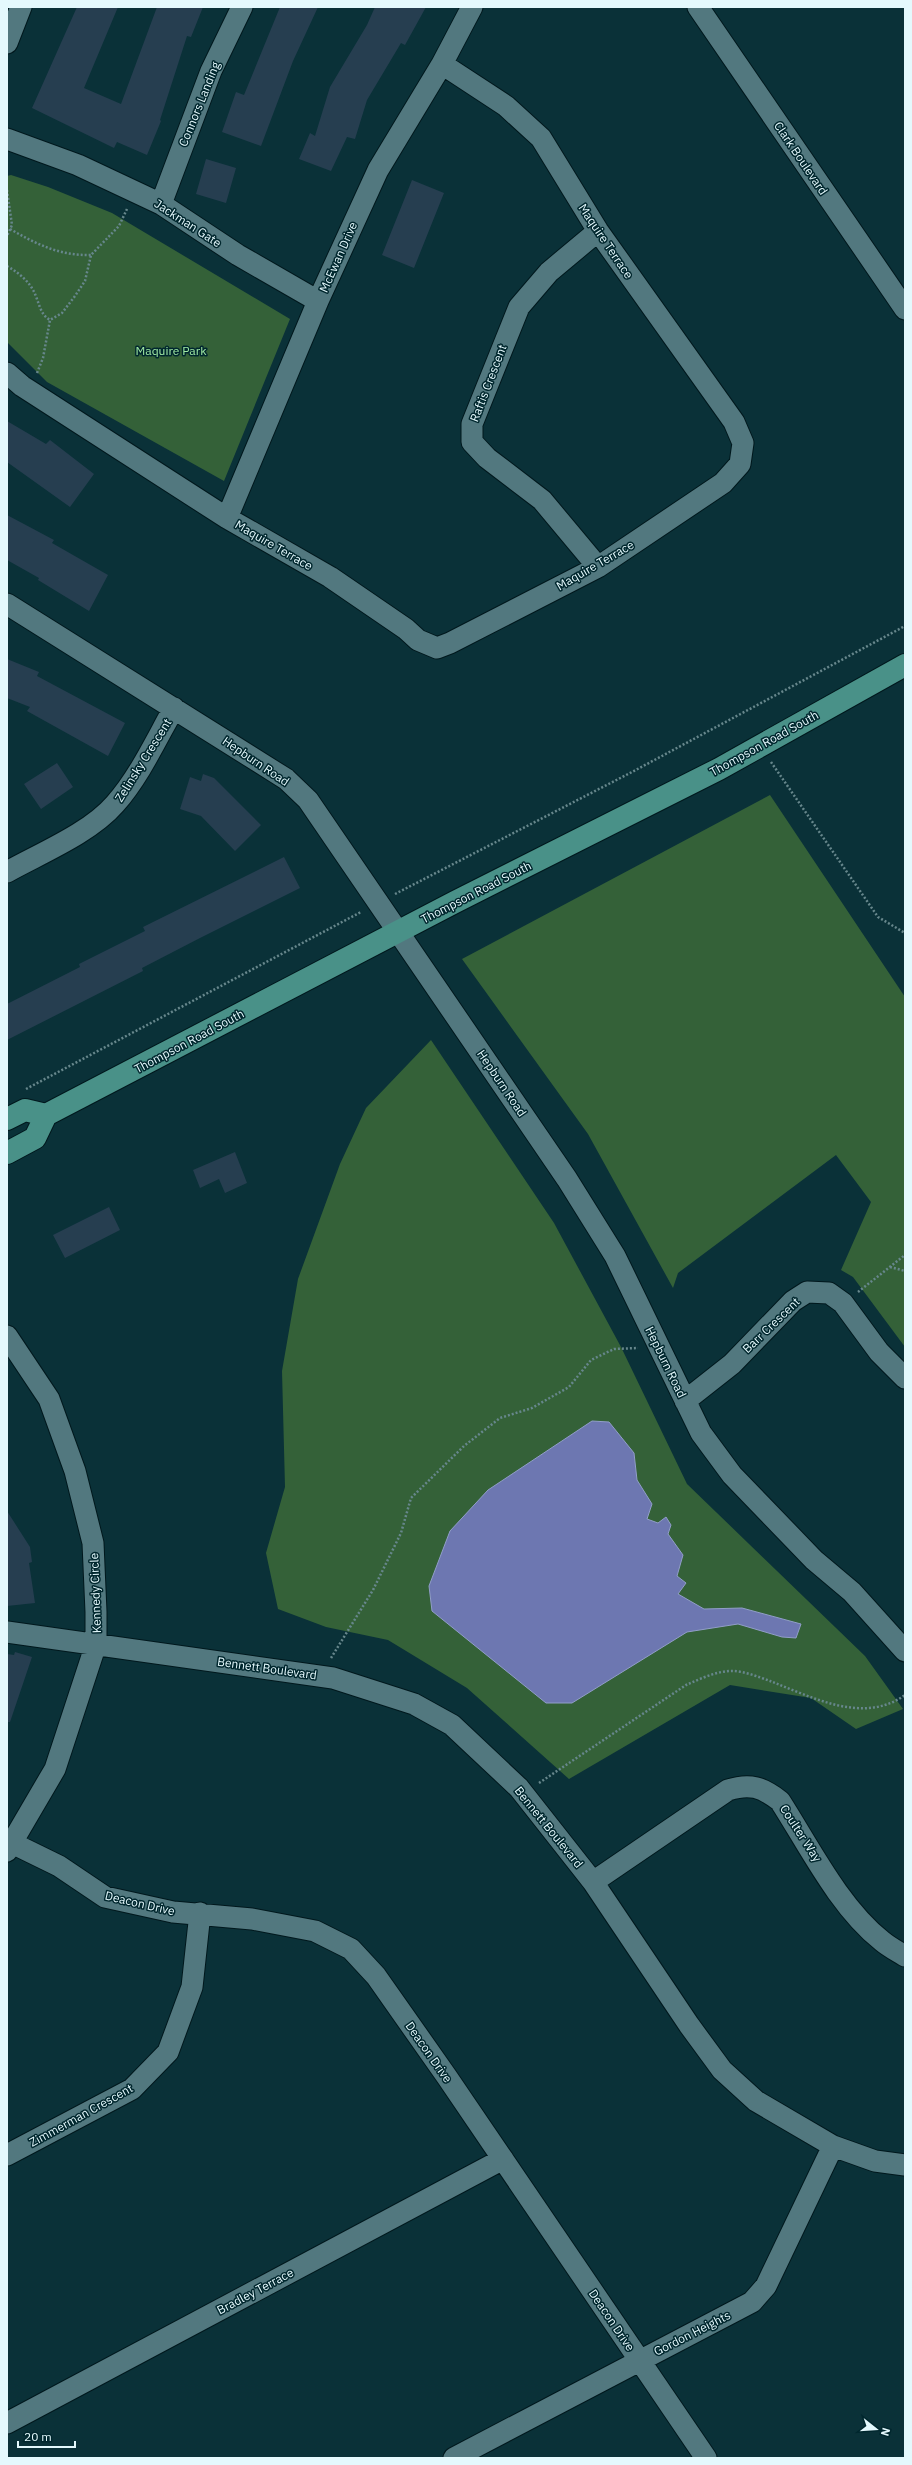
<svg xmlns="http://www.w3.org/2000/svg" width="912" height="2465" font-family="'IBM Plex Sans',sans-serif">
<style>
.green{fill:#346138}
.water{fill:#6d77b1;stroke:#919ec8}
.building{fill:#263e50}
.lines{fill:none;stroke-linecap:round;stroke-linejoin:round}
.minor-casing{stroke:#00181d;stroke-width:23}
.major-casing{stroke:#00181d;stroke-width:24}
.path{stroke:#67878c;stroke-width:2.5;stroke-dasharray:2 2;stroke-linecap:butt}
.minor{stroke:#52787f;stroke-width:21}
.major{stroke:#499188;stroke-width:22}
.labels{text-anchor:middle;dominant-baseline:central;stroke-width:3;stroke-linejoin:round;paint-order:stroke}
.street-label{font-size:12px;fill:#e4f9fd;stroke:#00272e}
.park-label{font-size:12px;fill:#a0e9a3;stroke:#00272e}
</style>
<rect width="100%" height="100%" fill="#0a3138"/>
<path class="green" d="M 11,175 L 48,187 L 112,213 L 290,319 L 224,481 L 47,382 L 7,342 L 7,176 Z
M 770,795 L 905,997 L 905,1347 L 853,1277 L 841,1270 L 871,1202 L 836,1155 L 678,1273 L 673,1288 L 588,1134 L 462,959 Z
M 431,1040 L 554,1223 L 621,1347 L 687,1484 L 865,1656 L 903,1709 L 856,1729 L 811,1698 L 730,1685 L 569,1779 L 467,1688 L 388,1640 L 326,1627 L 278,1609 L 266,1553 L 285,1487 L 282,1371 L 298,1279 L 340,1164 L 366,1108 Z"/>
<path class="water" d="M 592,1421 L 609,1422 L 634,1453 L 637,1480 L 652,1504 L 647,1519 L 658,1523 L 666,1517 L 671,1525 L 668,1534 L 683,1555 L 677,1576 L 686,1583 L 678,1594 L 704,1609 L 742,1608 L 801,1624 L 796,1638 L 782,1637 L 738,1624 L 687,1632 L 572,1703 L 546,1703 L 432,1611 L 429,1586 L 450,1531 L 488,1490 Z"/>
<path class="building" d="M 77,7 L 118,7 L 84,88 L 121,104 L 157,7 L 203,7 L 191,37 L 187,36 L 160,120 L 161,121 L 147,155 L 117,142 L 114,148 L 32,108 Z
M 280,7 L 318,7 L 293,61 L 261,146 L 222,132 L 236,92 L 244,95 Z
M 375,7 L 426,7 L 405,45 L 401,43 L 367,100 L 355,139 L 347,137 L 331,171 L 299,159 L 310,133 L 315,136 L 330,87 L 367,25 Z
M 206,159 L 236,168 L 226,203 L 196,194 Z
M 412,180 L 444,193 L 414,268 L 382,255 Z
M 7,421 L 46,444 L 50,440 L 94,474 L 70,507 L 7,462 Z
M 7,515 L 54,540 L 52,543 L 108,575 L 89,611 L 38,580 L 39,578 L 7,560 Z
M 7,659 L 39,672 L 37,676 L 125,723 L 108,756 L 27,711 L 30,707 L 7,698 Z
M 57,763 L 73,787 L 41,809 L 24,784 Z
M 203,774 L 214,778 L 261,825 L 235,851 L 201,816 L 180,809 L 190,777 L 201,781 Z
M 284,857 L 300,888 L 200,938 L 142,968 L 143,971 L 7,1040 L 7,1004 L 80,967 L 79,964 L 145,931 L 143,927 Z
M 235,1152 L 247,1183 L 225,1193 L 219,1179 L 200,1188 L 193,1170 Z
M 109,1207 L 120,1230 L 65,1258 L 53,1235 Z
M 7,1511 L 30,1547 L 32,1562 L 29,1563 L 35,1603 L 7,1606 Z
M 15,1652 L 32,1657 L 10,1722 L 7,1722 L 7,1654 L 14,1655 Z"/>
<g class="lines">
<g class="minor-casing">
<path id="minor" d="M 698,7 L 905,309
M 7,43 L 21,7
M 7,139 L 78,165 L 161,204 L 238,255 L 318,301
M 161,204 L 211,71 L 242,7
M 7,373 L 22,386 L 227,518 L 330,577 L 406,629 L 418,640 L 437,648 L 450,643 L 598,567 L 723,483 L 740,464 L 743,443 L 734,422 L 598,231 L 541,138 L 506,106 L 442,64
M 227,518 L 318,301 L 378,170 L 442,64 L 472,7
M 598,567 L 542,500 L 487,458 L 472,442 L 472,424 L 519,307 L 549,272 L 598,231
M 7,604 L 286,779 L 308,800 L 567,1179 L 615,1256 L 701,1433 L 732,1475 L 814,1560 L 852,1592 L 905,1651
M 7,872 C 41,853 90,833 115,804 C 139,777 156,740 174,708
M 7,1336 L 49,1399 L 75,1471 L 93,1543 L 96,1612 L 96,1644 L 55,1769 L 7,1851
M 685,1401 L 732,1364 L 793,1301 L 807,1292 L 829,1293 L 843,1303 L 879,1352 L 905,1378
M 7,1632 L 333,1678 L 414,1704 L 452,1725 L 519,1788 L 593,1882 L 689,2025 L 722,2070 L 756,2101 L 833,2146 L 875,2161 L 905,2165
M 12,1843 L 59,1866 L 105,1897 L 173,1912 L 252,1919 L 315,1931 L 351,1949 L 376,1976 L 447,2077 L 706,2458
M 593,1882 L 728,1790 C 750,1783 762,1787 780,1801 C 809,1846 839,1907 882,1941 C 889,1947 897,1951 905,1956
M 7,2155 L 132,2089 L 168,2052 L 192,1987 L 200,1913
M 7,2423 L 503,2159
M 454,2458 L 752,2302 L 766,2286 L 833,2146"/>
</g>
<g class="major-casing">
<path id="major" d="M 7,1119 L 25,1110 L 46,1115
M 7,1153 L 35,1138 L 46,1115 L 455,902 L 719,769 L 905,665"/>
</g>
<path class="path" d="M 7,190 L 12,225 L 7,236
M 10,229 C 36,244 60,256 91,255
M 7,266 C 17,272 27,279 33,290 C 39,300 39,314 50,320
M 37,373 L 43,358 L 50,320 L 62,313 L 75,296 L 85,281 L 91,255 L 119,226 L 127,209
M 771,762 L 878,917 L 905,933
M 395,894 L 632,772 L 905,626
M 26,1089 L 361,912
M 890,1267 L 905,1271
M 858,1292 L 905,1255
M 331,1658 L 373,1590 L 401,1533 L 411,1498 L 464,1446 L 500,1418 L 532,1408 L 569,1387 L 591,1360 L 614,1349 L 638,1348
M 539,1783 L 686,1685 C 700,1679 716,1671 732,1671 C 744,1671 759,1677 770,1681 C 812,1697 863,1725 905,1695"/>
<use href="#minor" class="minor"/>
<use href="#major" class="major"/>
</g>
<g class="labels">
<g class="street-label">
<text transform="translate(199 104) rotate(-68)">Connors Landing</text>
<text transform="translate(801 158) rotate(56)">Clark Boulevard</text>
<text transform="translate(188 223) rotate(33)">Jackman Gate</text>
<text transform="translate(606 241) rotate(56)">Maquire Terrace</text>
<text transform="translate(338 257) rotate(-66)">McEwan Drive</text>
<text transform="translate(488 383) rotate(-69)">Raftis Crescent</text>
<text transform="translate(274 545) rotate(30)">Maquire Terrace</text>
<text transform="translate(595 565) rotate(-30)">Maquire Terrace</text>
<text transform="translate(764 743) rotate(-29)">Thompson Road South</text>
<text transform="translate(143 760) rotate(-58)">Zelinsky Crescent</text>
<text transform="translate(256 761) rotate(34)">Hepburn Road</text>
<text transform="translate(476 892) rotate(-27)">Thompson Road South</text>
<text transform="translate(189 1041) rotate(-28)">Thompson Road South</text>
<text transform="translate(502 1083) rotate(56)">Hepburn Road</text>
<text transform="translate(771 1325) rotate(-44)">Barr Crescent</text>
<text transform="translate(666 1362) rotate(64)">Hepburn Road</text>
<text transform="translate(95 1593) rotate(-92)">Kennedy Circle</text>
<text transform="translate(267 1668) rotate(8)">Bennett Boulevard</text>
<text transform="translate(549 1827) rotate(51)">Bennett Boulevard</text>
<text transform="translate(801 1833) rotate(57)">Coulter Way</text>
<text transform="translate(140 1903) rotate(13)">Deacon Drive</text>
<text transform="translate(429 2052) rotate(55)">Deacon Drive</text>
<text transform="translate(81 2115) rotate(-29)">Zimmerman Crescent</text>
<text transform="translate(255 2291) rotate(-28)">Bradley Terrace</text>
<text transform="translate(612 2320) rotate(56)">Deacon Drive</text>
<text transform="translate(692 2333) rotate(-27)">Gordon Heights</text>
</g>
<g class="park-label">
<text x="171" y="350">Maquire Park</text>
</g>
</g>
<rect width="912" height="2465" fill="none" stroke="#e4f9fd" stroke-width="16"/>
<g transform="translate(876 2429) rotate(107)" stroke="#00272e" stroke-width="3" paint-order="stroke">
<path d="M0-3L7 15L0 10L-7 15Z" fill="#e4f9fd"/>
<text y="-6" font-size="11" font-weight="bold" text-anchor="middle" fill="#e4f9fd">N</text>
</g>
<path d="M18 2441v6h57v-6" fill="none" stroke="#e4f9fd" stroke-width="2"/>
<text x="24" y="2441" font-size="12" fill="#e4f9fd" stroke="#00272e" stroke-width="3" paint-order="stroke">20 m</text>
</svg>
